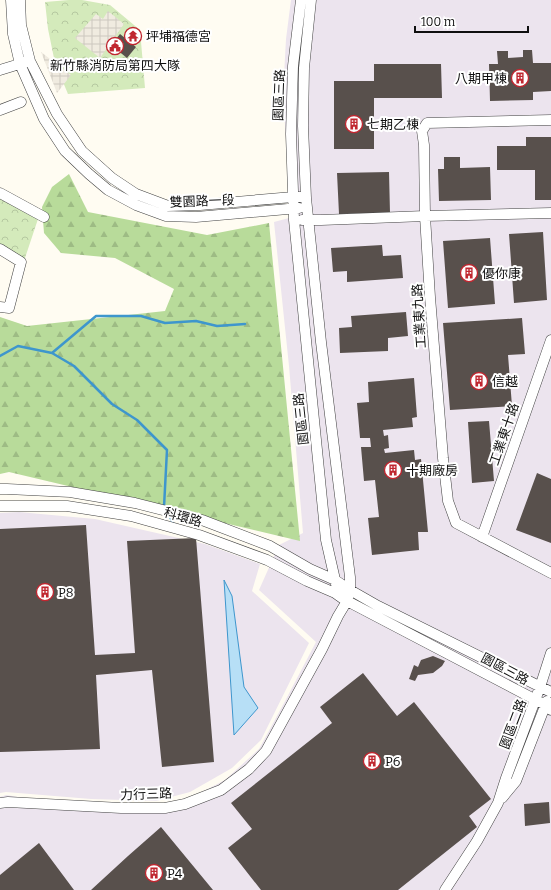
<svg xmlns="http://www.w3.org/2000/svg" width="551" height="890" font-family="Bitter,'Noto Sans TC',serif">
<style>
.industrial{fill:#ece4ee}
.forest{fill:url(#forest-firs)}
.park{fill:url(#park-crowns)}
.plaza{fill:url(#plaza-grid)}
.water{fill:#b7dff6;stroke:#3e96cd}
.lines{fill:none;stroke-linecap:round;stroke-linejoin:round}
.stream{stroke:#3e96cd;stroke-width:2.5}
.building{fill:#58504c}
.minor-casing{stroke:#424242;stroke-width:11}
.minor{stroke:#fff;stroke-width:10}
.labels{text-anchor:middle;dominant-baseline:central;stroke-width:4;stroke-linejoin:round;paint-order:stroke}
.poi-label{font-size:13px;fill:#0f0f0f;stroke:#fff;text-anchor:start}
.street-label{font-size:13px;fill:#0f0f0f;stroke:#fff}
</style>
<defs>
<pattern id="forest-firs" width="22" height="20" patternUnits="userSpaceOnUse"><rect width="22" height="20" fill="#b8db9a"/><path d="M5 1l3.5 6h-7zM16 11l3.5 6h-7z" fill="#9dbb84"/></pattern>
<pattern id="park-crowns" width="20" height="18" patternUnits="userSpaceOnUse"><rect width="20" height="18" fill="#d4eabb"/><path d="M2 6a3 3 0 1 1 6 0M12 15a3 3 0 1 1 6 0" fill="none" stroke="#b5c8a0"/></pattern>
<pattern id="plaza-grid" width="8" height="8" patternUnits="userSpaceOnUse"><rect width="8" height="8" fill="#f0ebe0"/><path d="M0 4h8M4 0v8" fill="none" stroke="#cdc8bf"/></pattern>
</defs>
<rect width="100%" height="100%" fill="#fffcf2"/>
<path class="industrial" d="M 291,0 L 551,0 L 551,890 L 0,890 L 0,797 L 6,795 L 37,800 L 156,805 L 192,797 L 225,780 L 259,749 L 284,703 L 316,642 L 259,590 L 279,545 L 303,533 L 289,366 L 274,222 L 289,218 L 289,186 L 283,94 L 286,39 Z
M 19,512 L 95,519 L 205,544 L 260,564 L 252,591 L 309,643 L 261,740 L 232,768 L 190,792 L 156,801 L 91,799 L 6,792 L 0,793 L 0,513 Z"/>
<path class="forest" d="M 69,174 L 88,212 L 207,235 L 269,223 L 300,541 L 9,472 L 0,474 L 0,317 L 27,326 L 165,311 L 174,289 L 115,258 L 61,253 L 44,233 L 42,207 L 52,187 Z"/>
<path class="park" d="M 69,0 L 82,0 L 110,5 L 140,30 L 145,88 L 68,94 L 55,63 L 48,29 L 45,2 Z
M 0,197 L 39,216 L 24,261 L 0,246 Z"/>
<path class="plaza" d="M 108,11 L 124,24 L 100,58 L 75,38 L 96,14 L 103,19 Z
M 41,52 L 71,75 L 57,93 Z"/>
<path class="water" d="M 224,580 L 232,596 L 244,687 L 258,708 L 234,735 Z"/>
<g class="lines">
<path class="stream" d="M 52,353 L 96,316 L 141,316 L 165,323 L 196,321 L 217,326 L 245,324
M 0,356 L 18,346 L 52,353 L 74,366 L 112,404 L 137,420 L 167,450 L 164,507
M 169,515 L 174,525"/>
</g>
<path class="building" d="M 131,30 L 138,36 L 134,41 L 127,35 Z
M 120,34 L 136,47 L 127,58 L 111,45 Z
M 523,50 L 532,50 L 533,63 L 551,63 L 551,91 L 533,92 L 533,100 L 490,101 L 489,64 L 498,64 L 497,51 L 508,51 L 508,58 L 523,57 Z
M 374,64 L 441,64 L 442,98 L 374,98 L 374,149 L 334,149 L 334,81 L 374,81 Z
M 526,137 L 551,137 L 551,200 L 535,200 L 535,170 L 497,170 L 497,146 L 526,146 Z
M 444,157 L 460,157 L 460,168 L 490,167 L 491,200 L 439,201 L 438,169 L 444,169 Z
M 389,172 L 390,213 L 339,214 L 337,173 Z
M 543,232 L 547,300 L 514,303 L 509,234 Z
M 490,238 L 495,304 L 448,308 L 443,241 Z
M 382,245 L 383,256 L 401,255 L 403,278 L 347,282 L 347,271 L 333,272 L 331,248 Z
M 406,312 L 408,336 L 388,338 L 388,351 L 340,353 L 339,328 L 352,327 L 351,316 Z
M 522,318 L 525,354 L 508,355 L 512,406 L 450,410 L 443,323 Z
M 414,378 L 417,417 L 412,418 L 413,427 L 383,430 L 384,436 L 388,435 L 389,448 L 384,449 L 385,453 L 414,450 L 415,460 L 421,459 L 428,532 L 418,532 L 419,550 L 372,555 L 368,518 L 379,517 L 375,480 L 364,481 L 361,447 L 371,447 L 370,438 L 360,438 L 357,403 L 369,402 L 368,382 Z
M 489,421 L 494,481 L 472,483 L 468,422 Z
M 537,473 L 551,479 L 551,543 L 516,530 Z
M 86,525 L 95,655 L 135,653 L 127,541 L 196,538 L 214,762 L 162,767 L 152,670 L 96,675 L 100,749 L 0,752 L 0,529 Z
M 433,656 L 445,661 L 442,666 L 433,673 L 418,675 L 415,681 L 409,679 L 414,665 L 418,667 L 421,660 Z
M 363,673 L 397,716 L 414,702 L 491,799 L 469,816 L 477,827 L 398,890 L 261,890 L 228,848 L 252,829 L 231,803 L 332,723 L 320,707 Z
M 549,802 L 550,823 L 525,826 L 524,804 Z
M 161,827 L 213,890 L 91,890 L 128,856 Z
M 39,843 L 74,890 L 0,890 L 0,875 Z"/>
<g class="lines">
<g class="minor-casing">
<path id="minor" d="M 11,0 L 13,34 L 20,64 L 44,119 L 65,151 L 89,174 L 108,190 L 136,205 L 166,216 L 196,217 L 299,208
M 20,0 L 21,25 L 30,61 L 57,114 L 82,151 L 112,178 L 136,194 L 168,206 L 200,205 L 293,197 L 300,197
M 301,0 L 293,66 L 291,134 L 294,220 L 326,540 L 336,584 L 347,601 L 536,700 L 546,705 L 551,710
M 0,70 L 26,62
M 0,110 L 21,102
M 551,120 L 427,123 L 422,131 L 424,145 L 425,216 L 430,297 L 443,458 L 448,501 L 456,523 L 551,573
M 0,193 L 44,217
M 302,220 L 321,220 L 425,216 L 551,213
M 0,249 L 21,262 L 9,308 L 0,307
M 0,489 L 7,489 L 70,492 L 135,503 L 202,520 L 270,546 L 310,569 L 335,580 L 350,590 L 378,606 L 551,692
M 0,506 L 67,506 L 131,516 L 199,535 L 267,560 L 307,581 L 335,593 L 342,598
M 482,537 L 551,340
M 502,798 L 516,781 L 547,701
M 0,803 L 8,802 L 121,808 L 165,808 L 185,804 L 221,790 L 249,769 L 266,751 L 322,649 L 338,616 L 347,601 L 350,590 L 350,577 L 321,342 L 306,198 L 303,126 L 304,68 L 311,0
M 445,890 L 477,841 L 498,803 L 506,778 L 540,687 L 551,653"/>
</g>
<use href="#minor" class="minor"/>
</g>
<defs>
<g id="temple-ring" transform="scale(0.9)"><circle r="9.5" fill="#fff" stroke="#c02730" stroke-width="1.5"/><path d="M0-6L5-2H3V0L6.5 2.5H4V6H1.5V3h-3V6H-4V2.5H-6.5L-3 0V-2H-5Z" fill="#c02730"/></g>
<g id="civic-ring" transform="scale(0.9)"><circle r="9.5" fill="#fff" stroke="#c02730" stroke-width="1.5"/><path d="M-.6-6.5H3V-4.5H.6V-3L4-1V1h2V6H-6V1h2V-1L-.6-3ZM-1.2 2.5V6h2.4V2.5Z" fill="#c02730"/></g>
<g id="building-ring" transform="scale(0.9)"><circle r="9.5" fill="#fff" stroke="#c02730" stroke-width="1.5"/><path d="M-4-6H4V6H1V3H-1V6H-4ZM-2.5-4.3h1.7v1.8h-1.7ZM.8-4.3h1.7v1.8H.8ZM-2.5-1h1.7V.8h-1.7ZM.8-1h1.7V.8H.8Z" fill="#c02730"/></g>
</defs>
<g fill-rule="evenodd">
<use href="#temple-ring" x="133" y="36"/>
<use href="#civic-ring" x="115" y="46"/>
<use href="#building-ring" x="520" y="78"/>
<use href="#building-ring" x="354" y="124"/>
<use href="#building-ring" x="469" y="273"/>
<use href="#building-ring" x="479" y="381"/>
<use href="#building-ring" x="393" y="470"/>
<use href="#building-ring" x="45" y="592"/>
<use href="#building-ring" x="372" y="761"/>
<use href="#building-ring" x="154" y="873"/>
</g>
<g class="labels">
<g class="poi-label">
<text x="146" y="36">坪埔福德宮</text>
<text x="115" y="65" text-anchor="middle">新竹縣消防局第四大隊</text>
<text x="507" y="78" text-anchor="end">八期甲棟</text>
<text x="367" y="124">七期乙棟</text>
<text x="482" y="273">優你康</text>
<text x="492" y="381">信越</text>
<text x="406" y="470">十期廠房</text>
<text x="58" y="592">P8</text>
<text x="385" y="761">P6</text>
<text x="167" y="873">P4</text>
</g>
<g class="street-label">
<text transform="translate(279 95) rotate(-88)">園區三路</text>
<text transform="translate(202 201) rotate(-2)">雙園路一段</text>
<text transform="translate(419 316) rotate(-94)">工業東九路</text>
<text transform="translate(301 419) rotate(-96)">園區三路</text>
<text transform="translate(504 434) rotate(-71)">工業東十路</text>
<text transform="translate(183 517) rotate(16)">科環路</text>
<text transform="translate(505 669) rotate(28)">園區三路</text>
<text transform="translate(513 724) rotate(-69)">園區二路</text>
<text transform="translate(146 794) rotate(-2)">力行三路</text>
</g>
</g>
<path d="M415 26v6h113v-6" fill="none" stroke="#0f0f0f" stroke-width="2"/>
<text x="421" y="26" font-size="12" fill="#0f0f0f" stroke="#ffffff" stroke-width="3" paint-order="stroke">100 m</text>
</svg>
